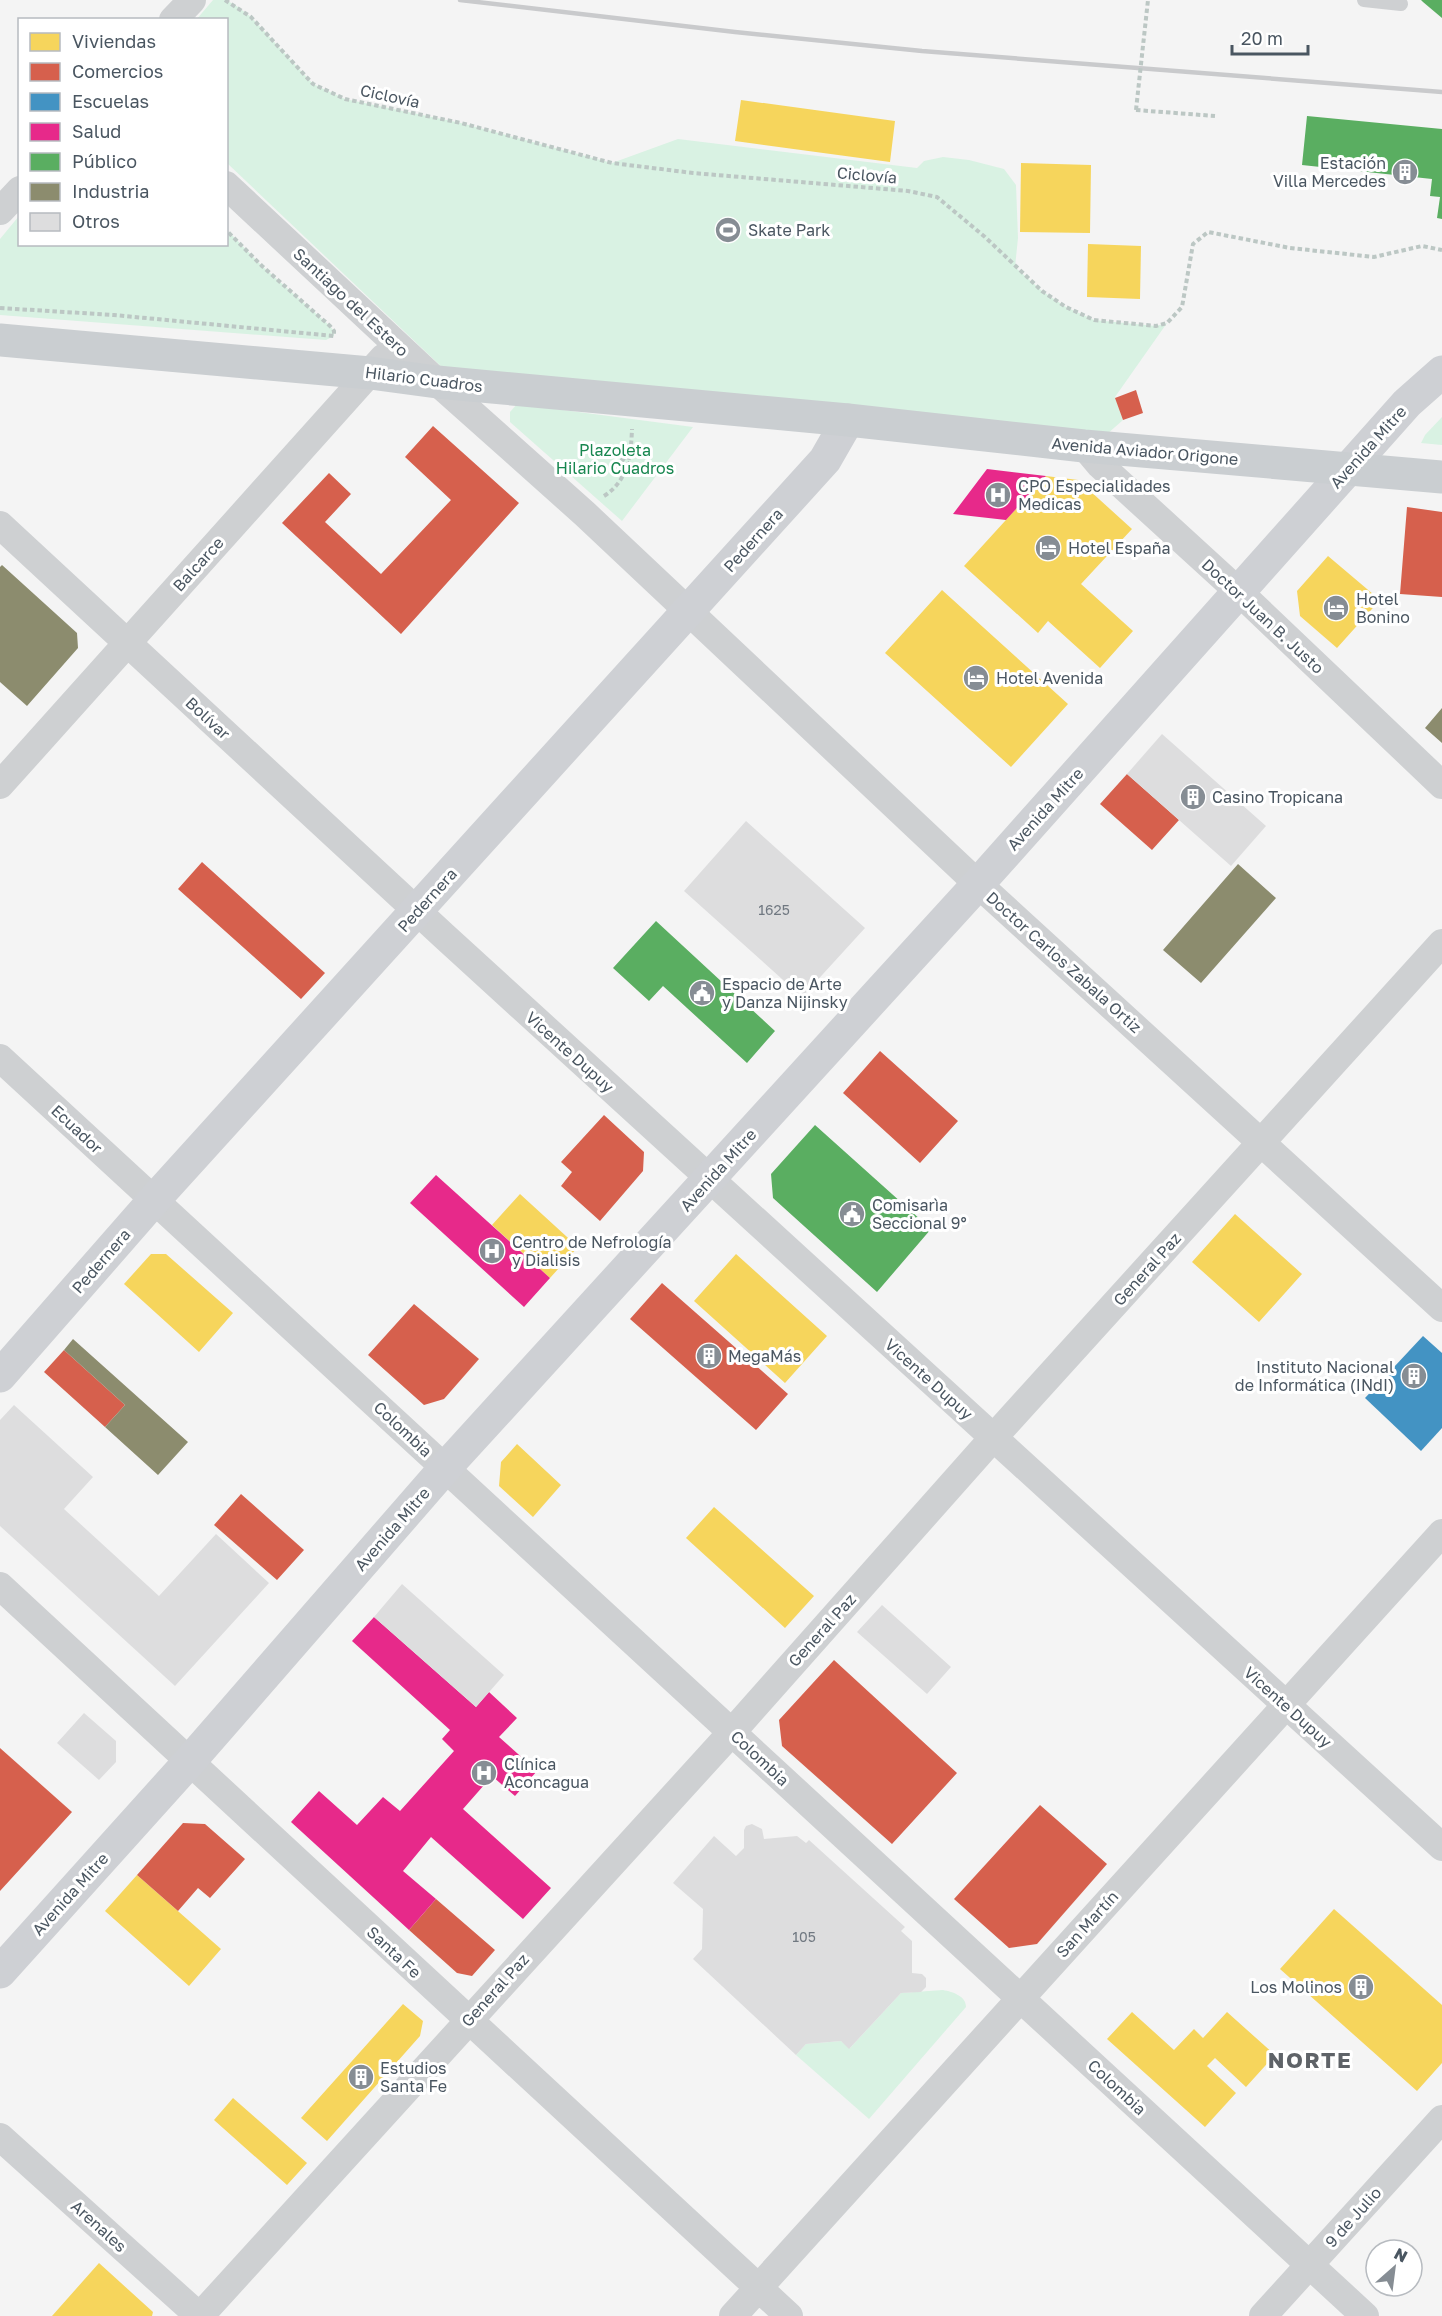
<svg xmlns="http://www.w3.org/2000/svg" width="1442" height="2316" font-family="'Golos Text',sans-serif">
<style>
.green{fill:#d9f2e3}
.homes{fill:#f6d55c}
.shops{fill:#d6604d}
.schools{fill:#4393c3}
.health{fill:#e7298a}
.public{fill:#5aae61}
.industry{fill:#8c8c6e}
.building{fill:#ddddde}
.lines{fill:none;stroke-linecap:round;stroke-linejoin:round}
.path{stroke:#bcc7c4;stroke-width:4;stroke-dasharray:4.5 3;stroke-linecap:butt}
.lane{stroke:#ced0d2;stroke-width:14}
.street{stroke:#ced0d2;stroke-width:28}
.secondary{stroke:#ced0d4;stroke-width:33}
.primary{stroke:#caced1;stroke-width:33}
.rail{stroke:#c9cacc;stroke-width:4.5}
.path-bridge{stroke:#bcc7c4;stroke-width:4;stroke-dasharray:4.5 3;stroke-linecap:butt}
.labels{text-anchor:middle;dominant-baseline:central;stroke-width:6;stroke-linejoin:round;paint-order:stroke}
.number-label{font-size:14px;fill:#707881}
.street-label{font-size:16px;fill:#4a5661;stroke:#fff}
.poi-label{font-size:16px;fill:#4a5661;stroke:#fff;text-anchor:start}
.park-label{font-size:16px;fill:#17864f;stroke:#fff}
.district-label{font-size:22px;font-weight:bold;letter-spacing:1.5px;fill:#5f6368;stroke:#fff}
</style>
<rect width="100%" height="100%" fill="#f4f4f4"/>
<path class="green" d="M 213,0 L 226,0 L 238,7 L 251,17 L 313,84 L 345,99 L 461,123 L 612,163 L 678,139 L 917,168 L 924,161 L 943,157 L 969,160 L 1004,169 L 1016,185 L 1018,238 L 1015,267 L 1042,291 L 1066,307 L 1094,320 L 1156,326 L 1167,323 L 1115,397 L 1123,420 L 1106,435 L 447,372 L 227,163 L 226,20 L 196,20 Z
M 19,216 L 20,244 L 226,244 L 227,230 L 262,266 L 330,326 L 334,331 L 334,336 L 326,340 L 0,315 L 0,239 Z
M 517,404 L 693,427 L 622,521 L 510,422 L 510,412 Z
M 1442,417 L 1442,445 L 1421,443 L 1425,435 Z
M 943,1990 C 953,1992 966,1996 966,2007 L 869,2119 L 796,2055 L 806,2044 L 841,2041 L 850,2048 L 901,1993 Z"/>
<path class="homes" d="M 741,100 L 895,121 L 890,162 L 735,141 Z
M 1021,163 L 1091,165 L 1090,233 L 1020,232 Z
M 1088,244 L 1141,246 L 1140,299 L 1087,297 Z
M 1046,476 L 1078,480 L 1132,529 L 1081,584 L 1133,631 L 1100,668 L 1048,621 L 1038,633 L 964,566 Z
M 1328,556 L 1380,600 L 1337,648 L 1300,616 L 1297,591 Z
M 942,590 L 1068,704 L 1011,767 L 885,653 Z
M 520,1194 L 578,1247 L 550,1278 L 492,1225 Z
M 1235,1214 L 1302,1274 L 1259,1322 L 1192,1262 Z
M 151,1254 L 166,1254 L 233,1313 L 199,1352 L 124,1284 Z
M 736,1254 L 827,1336 L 785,1383 L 694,1301 Z
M 517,1444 L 561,1485 L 533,1517 L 499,1486 L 501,1462 Z
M 714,1507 L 814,1596 L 785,1628 L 686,1538 Z
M 137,1875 L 221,1949 L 189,1986 L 105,1911 Z
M 1334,1909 L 1442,2005 L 1442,2063 L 1417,2091 L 1280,1969 Z
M 403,2004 L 423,2021 L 420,2036 L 327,2141 L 301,2118 Z
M 1132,2012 L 1174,2050 L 1194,2029 L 1203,2038 L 1227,2012 L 1275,2055 L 1246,2087 L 1215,2058 L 1207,2066 L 1236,2093 L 1205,2127 L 1107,2039 Z
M 233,2098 L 307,2163 L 287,2185 L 214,2120 Z
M 99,2263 L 153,2312 L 152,2316 L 52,2316 Z"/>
<path class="shops" d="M 1136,390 L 1143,413 L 1123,420 L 1115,398 Z
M 433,426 L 519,503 L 401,634 L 282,523 L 329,473 L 351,494 L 325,522 L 381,574 L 451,500 L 405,457 Z
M 1407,507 L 1442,512 L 1442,597 L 1400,594 Z
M 1127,774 L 1179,820 L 1152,850 L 1100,804 Z
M 202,862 L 325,973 L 301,999 L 178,889 Z
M 880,1051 L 958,1121 L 920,1163 L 843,1093 Z
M 604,1115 L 644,1152 L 643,1171 L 600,1221 L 561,1186 L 572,1172 L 561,1162 Z
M 662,1283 L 788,1394 L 756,1430 L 630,1319 Z
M 414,1304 L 479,1359 L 444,1399 L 424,1405 L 368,1355 Z
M 64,1350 L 125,1405 L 105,1427 L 44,1372 Z
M 241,1494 L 304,1550 L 277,1580 L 214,1525 Z
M 834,1660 L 957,1773 L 892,1844 L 782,1746 L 779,1720 Z
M 0,1748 L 72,1812 L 0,1891 Z
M 1040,1805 L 1107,1864 L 1037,1944 L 1009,1948 L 954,1899 Z
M 183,1823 L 205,1824 L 245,1859 L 210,1898 L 198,1888 L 178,1911 L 137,1875 Z
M 436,1899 L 495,1950 L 472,1976 L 457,1973 L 409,1930 Z"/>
<path class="schools" d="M 1423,1336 L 1442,1353 L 1442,1428 L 1421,1451 L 1365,1398 Z"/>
<path class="health" d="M 987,469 L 1046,476 L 1006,520 L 953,514 Z
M 436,1175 L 550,1278 L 524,1307 L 410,1203 Z
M 374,1617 L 476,1707 L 489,1692 L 517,1718 L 499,1737 L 537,1771 L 515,1796 L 492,1776 L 463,1809 L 551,1888 L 523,1919 L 431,1837 L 403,1871 L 436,1899 L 409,1930 L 291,1822 L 319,1791 L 357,1825 L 383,1797 L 400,1811 L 454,1751 L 442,1739 L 450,1730 L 352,1641 Z"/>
<path class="public" d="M 1421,0 L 1442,0 L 1442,18 L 1423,2 Z
M 1307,116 L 1442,129 L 1442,219 L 1437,218 L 1440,197 L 1430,196 L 1432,179 L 1302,165 Z
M 656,921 L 775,1031 L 747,1063 L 663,986 L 649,1001 L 613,968 Z
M 815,1125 L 931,1229 L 877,1292 L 773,1198 L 771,1174 Z"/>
<path class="industry" d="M 2,565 L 77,633 L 78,648 L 27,706 L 0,682 L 0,567 Z
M 1442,708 L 1442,743 L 1425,728 Z
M 1238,864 L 1276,898 L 1201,983 L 1163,950 Z
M 73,1339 L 188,1442 L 158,1475 L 105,1427 L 125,1405 L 64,1350 Z"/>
<path class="building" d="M 1162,734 L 1266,826 L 1231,866 L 1127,774 Z
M 746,821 L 865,928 L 802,997 L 684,891 Z
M 14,1405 L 93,1477 L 64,1509 L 159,1596 L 216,1534 L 269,1583 L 175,1686 L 0,1526 L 0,1420 Z
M 402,1584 L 504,1675 L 476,1707 L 374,1617 Z
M 882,1605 L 951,1667 L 927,1694 L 857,1632 Z
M 84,1713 L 116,1741 L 116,1762 L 99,1780 L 57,1743 Z
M 752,1824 L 762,1829 L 764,1839 L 797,1836 L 806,1843 L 809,1840 L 905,1927 L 901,1931 L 912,1941 L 912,1973 L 922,1974 L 926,1978 L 926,1987 L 921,1992 L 901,1993 L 849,2049 L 841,2041 L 806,2044 L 796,2055 L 693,1959 L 702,1949 L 703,1909 L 673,1883 L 714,1836 L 736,1856 L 744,1848 L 744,1830 L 746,1826 Z"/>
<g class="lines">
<path class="path" d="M 225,0 L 251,17 L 313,84 L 345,99 L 461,123 L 612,163 L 693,173 L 908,191 L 937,197 L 985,237 L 1042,291 L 1066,307 L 1094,320 L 1156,326 L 1167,323 L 1182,307 L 1193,244 L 1208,232 L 1290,248 L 1374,257 L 1422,246 L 1442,250
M 1136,110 L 1215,116
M 0,308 L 114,315 L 334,336 L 334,331 L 330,326 L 262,266 L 226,230
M 609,449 L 628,463
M 604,496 C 628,481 631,455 632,429"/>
<path class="lane" d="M 1364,0 L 1401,4"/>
<path class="street" d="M 173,20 L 192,0
M 226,185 L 437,382 L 585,514 L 978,884 L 1442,1308
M 0,211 L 20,190
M 1084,446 L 1100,465 L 1239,592 L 1442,785
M 0,525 L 444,936 L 1442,1847
M 0,785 L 383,358
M 0,1058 L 1365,2316
M 0,1586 L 789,2316
M 0,2137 L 199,2316
M 200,2316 L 732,1732 L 993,1438 L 1442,943
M 733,2316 L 1442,1533
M 1263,2316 L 1442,2119"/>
<path class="secondary" d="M 0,1376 L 154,1200 L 825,460 L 848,420
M 0,1972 L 189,1762 L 445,1468 L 978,884 L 1407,403 L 1442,372"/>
<path class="primary" d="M 0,340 L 370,373 L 437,382 L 848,420 L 1084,446 L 1442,477"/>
<path class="rail" d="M 460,0 L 735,32 L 922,51 L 1442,92"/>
<path class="path-bridge" d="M 1136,110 L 1148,0"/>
</g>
<defs>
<g id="building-disc" transform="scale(1.35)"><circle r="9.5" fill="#868d94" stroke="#fff"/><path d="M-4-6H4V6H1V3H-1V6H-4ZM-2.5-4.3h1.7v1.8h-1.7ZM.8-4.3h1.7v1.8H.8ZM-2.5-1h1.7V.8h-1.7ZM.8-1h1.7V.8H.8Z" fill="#fff"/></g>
<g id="stadium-disc" transform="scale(1.35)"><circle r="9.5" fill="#868d94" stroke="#fff"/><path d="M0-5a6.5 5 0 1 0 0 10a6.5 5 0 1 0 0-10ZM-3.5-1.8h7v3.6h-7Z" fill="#fff"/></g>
<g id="hospital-disc" transform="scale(1.35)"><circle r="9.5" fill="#868d94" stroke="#fff"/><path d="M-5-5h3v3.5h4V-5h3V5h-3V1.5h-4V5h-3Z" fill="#fff"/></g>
<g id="hotel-disc" transform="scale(1.35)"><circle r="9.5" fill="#868d94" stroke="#fff"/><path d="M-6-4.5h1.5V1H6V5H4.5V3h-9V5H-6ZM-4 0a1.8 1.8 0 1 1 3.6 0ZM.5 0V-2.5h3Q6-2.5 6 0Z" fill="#fff"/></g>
<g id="civic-disc" transform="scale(1.35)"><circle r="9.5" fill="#868d94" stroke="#fff"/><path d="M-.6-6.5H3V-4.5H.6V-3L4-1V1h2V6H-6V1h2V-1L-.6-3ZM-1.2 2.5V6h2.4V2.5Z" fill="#fff"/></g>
</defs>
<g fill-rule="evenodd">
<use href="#building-disc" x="1405" y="172"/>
<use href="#stadium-disc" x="728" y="230"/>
<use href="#hospital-disc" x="998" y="495"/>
<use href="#hotel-disc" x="1048" y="548"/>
<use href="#hotel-disc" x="1336" y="608"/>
<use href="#hotel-disc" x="976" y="678"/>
<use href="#building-disc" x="1193" y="797"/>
<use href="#civic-disc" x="702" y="993"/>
<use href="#civic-disc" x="852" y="1214"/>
<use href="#hospital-disc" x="492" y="1251"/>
<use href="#building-disc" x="709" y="1356"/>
<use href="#building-disc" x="1414" y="1376"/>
<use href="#hospital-disc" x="484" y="1773"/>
<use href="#building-disc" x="1361" y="1987"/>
<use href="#building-disc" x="361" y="2077"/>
</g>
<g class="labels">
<g class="number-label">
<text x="774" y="909">1625</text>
<text x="804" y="1936">105</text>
</g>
<g class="street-label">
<text transform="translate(390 96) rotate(12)">Ciclovía</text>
<text transform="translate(867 175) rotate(5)">Ciclovía</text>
<text transform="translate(351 302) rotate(43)">Santiago del Estero</text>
<text transform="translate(424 379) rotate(7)">Hilario Cuadros</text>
<text transform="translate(1368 447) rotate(-48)">Avenida Mitre</text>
<text transform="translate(1145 451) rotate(5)">Avenida Aviador Origone</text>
<text transform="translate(753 540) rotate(-48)">Pedernera</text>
<text transform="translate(198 564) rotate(-48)">Balcarce</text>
<text transform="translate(1263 616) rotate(43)">Doctor Juan B. Justo</text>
<text transform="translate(208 718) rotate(43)">Bolívar</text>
<text transform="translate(1045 809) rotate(-48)">Avenida Mitre</text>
<text transform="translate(427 900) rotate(-48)">Pedernera</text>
<text transform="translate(1064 962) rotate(42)">Doctor Carlos Zabala Ortiz</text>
<text transform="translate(570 1052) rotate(42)">Vicente Dupuy</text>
<text transform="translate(77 1129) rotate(43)">Ecuador</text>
<text transform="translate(718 1170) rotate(-48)">Avenida Mitre</text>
<text transform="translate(101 1261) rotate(-49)">Pedernera</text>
<text transform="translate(1147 1269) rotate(-48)">General Paz</text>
<text transform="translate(929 1379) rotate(42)">Vicente Dupuy</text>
<text transform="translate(403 1429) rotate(43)">Colombia</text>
<text transform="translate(392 1529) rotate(-49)">Avenida Mitre</text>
<text transform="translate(822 1630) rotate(-48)">General Paz</text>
<text transform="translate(1288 1707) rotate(42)">Vicente Dupuy</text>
<text transform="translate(760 1758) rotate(43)">Colombia</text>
<text transform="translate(70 1894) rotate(-48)">Avenida Mitre</text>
<text transform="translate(1087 1924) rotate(-48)">San Martín</text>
<text transform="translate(394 1952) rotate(43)">Santa Fe</text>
<text transform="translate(495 1990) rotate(-48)">General Paz</text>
<text transform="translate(1117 2087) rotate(43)">Colombia</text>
<text transform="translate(1353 2217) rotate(-48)">9 de Julio</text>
<text transform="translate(99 2226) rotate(42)">Arenales</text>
</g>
<g class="poi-label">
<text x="1386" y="163" text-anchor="end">Estación<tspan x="1386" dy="18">Villa Mercedes</tspan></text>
<text x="748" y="230">Skate Park</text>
<text x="1018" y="486">CPO Especialidades<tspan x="1018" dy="18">Medicas</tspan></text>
<text x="1068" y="548">Hotel España</text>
<text x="1356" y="599">Hotel<tspan x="1356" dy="18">Bonino</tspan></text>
<text x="996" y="678">Hotel Avenida</text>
<text x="1212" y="797">Casino Tropicana</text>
<text x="722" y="984">Espacio de Arte<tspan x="722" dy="18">y Danza Nijinsky</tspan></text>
<text x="872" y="1205">Comisarìa<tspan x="872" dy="18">Seccional 9°</tspan></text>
<text x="512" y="1242">Centro de Nefrología<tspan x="512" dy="18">y Dialisis</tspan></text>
<text x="728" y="1356">MegaMás</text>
<text x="1394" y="1367" text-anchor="end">Instituto Nacional<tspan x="1394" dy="18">de Informática (INdI)</tspan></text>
<text x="504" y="1764">Clínica<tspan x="504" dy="18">Aconcagua</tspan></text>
<text x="1342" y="1987" text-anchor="end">Los Molinos</text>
<text x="380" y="2068">Estudios<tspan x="380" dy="18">Santa Fe</tspan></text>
</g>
<g class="park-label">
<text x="615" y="450">Plazoleta<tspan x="615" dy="18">Hilario Cuadros</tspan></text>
</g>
<g class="district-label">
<text x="1310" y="2059">NORTE</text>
</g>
</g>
<rect x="18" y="18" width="210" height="228" fill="#ffffff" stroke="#b7bbc0" stroke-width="1.5"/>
<rect x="30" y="33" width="30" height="18" fill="#f6d55c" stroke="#b7bbc0" stroke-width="1.5"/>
<text x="72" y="48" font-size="18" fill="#4a5661">Viviendas</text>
<rect x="30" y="63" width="30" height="18" fill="#d6604d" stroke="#b7bbc0" stroke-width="1.5"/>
<text x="72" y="78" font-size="18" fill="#4a5661">Comercios</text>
<rect x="30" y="93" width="30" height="18" fill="#4393c3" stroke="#b7bbc0" stroke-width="1.5"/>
<text x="72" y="108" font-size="18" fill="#4a5661">Escuelas</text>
<rect x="30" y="123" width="30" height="18" fill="#e7298a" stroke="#b7bbc0" stroke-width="1.5"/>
<text x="72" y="138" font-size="18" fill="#4a5661">Salud</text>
<rect x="30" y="153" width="30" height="18" fill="#5aae61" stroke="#b7bbc0" stroke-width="1.5"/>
<text x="72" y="168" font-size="18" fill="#4a5661">Público</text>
<rect x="30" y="183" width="30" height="18" fill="#8c8c6e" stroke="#b7bbc0" stroke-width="1.5"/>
<text x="72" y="198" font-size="18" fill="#4a5661">Industria</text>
<rect x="30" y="213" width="30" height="18" fill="#ddddde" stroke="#b7bbc0" stroke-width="1.5"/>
<text x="72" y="228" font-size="18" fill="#4a5661">Otros</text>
<g transform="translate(1394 2268) rotate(28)"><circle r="28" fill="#ffffff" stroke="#b7bbc0" stroke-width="1.5"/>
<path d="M0-4.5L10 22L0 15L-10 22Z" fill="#868d94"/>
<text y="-9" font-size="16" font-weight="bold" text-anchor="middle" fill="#4a5661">N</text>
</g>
<path d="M1232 45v9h76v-9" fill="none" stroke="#4a5661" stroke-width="3"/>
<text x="1241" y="45" font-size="18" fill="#4a5661" stroke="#ffffff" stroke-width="4.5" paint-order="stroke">20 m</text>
</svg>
